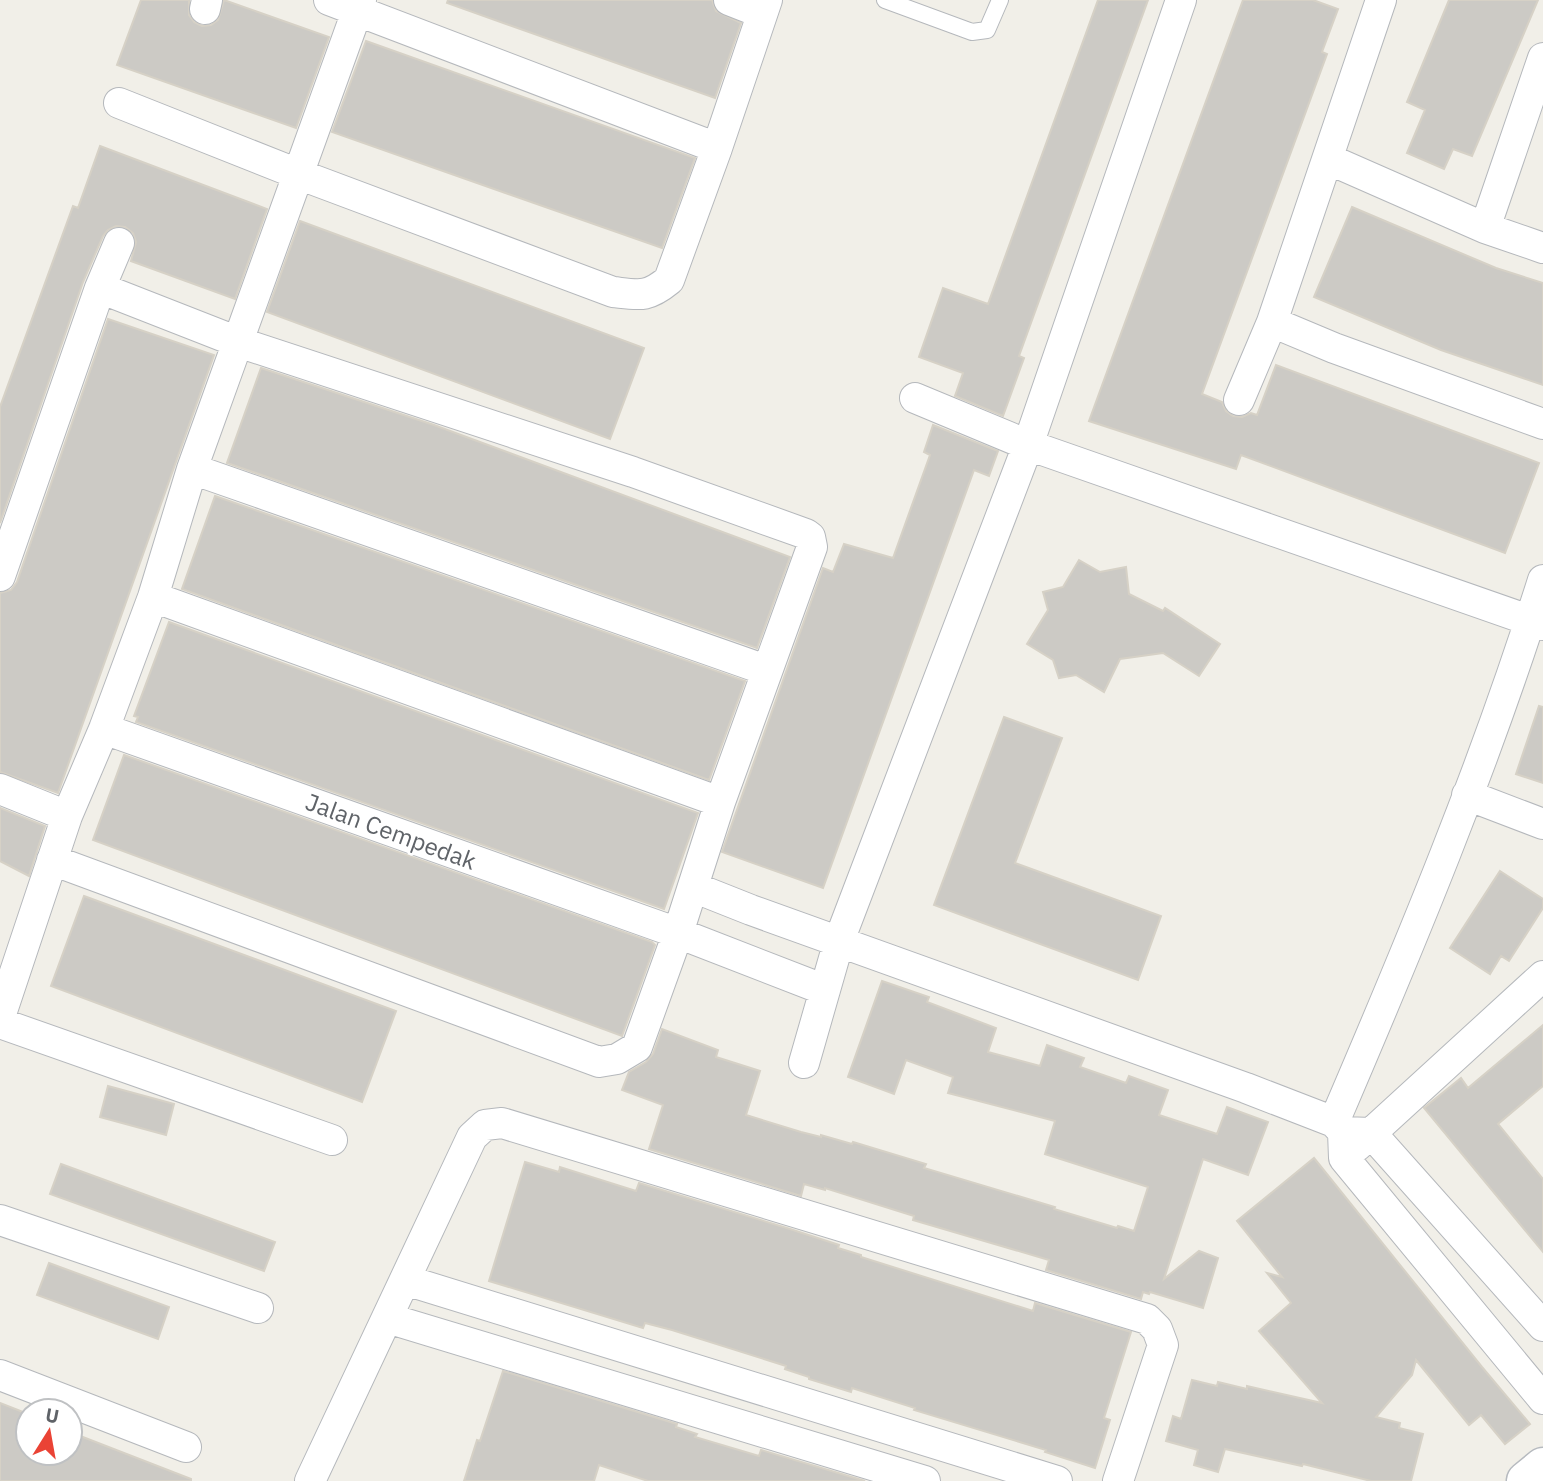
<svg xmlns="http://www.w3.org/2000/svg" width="1543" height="1481" font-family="'IBM Plex Sans',sans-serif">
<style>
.building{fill:#cccac5;stroke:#d6d1c6;stroke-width:2}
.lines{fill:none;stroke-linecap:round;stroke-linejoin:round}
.lane-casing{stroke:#b5b8bc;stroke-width:18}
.street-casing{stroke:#b5b8bc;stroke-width:32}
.secondary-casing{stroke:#b6babf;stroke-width:41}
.lane{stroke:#fff;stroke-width:16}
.street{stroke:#fff;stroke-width:30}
.secondary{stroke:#fff;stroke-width:38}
.labels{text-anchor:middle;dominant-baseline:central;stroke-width:5;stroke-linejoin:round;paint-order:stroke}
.street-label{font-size:24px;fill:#5f6368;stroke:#fff}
</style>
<rect width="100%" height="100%" fill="#f1efe8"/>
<path class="building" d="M 141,0 L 189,0 L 189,15 L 194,22 L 202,26 L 211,25 L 218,20 L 224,0 L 329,37 L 296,128 L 117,65 Z
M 448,0 L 712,0 L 716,11 L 741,23 L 715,98 L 447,3 Z
M 1098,0 L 1148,0 L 1019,356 L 1024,358 L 1003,416 L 955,396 L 963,373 L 919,357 L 943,288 L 988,304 Z
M 1243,0 L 1313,0 L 1338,9 L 1322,52 L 1327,54 L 1202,394 L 1222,402 L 1226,411 L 1233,416 L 1242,417 L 1251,413 L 1257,415 L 1276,365 L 1539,463 L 1505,553 L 1241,455 L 1236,469 L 1089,421 Z
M 1449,0 L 1538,0 L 1472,156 L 1453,149 L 1444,169 L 1407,153 L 1425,110 L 1407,102 Z
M 366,41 L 695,158 L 662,248 L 332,132 Z
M 100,146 L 267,209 L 235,299 L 131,261 L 136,242 L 133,233 L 125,227 L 116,226 L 108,230 L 103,236 L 83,282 L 0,523 L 0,407 L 73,206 L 78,208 Z
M 1352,207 L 1496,268 L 1543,283 L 1543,385 L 1441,350 L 1314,297 Z
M 300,221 L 644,348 L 610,439 L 267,312 Z
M 108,319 L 214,355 L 58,793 L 0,772 L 0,593 L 11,590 L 17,582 Z
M 261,368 L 434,425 L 790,557 L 757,648 L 227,463 Z
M 933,425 L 998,451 L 989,476 L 974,470 L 823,888 L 722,852 L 823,568 L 833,572 L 844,544 L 893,558 L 930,455 L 924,452 Z
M 215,496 L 745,681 L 709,780 L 182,589 Z
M 1079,560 L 1100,572 L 1126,567 L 1129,594 L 1163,611 L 1165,608 L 1220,644 L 1199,676 L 1163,653 L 1120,659 L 1104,692 L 1076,675 L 1059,678 L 1053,660 L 1027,644 L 1048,610 L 1043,592 L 1063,587 Z
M 169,622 L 698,813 L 664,909 L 136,722 L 138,717 L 134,716 Z
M 1539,706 L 1543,707 L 1543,783 L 1516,774 Z
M 1004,717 L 1062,738 L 1015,863 L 1161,916 L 1138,980 L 934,905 Z
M 124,755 L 652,942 L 655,945 L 622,1036 L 93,840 Z
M 0,808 L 45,826 L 29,876 L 0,861 Z
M 1500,871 L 1543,899 L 1543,908 L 1509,961 L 1501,956 L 1490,974 L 1450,948 Z
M 84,896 L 396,1011 L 362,1102 L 51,986 Z
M 882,981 L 929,997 L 927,1002 L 996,1028 L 988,1052 L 1040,1066 L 1047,1045 L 1084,1058 L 1080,1067 L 1126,1083 L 1129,1076 L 1168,1090 L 1159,1115 L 1217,1134 L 1227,1107 L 1268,1122 L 1248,1175 L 1203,1159 L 1164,1279 L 1199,1251 L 1218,1258 L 1203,1308 L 1150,1292 L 1149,1294 L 1143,1292 L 1141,1299 L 1046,1270 L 1049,1260 L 913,1220 L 914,1216 L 825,1188 L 825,1190 L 804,1184 L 801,1196 L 649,1149 L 663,1105 L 622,1090 L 629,1072 L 646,1062 L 653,1054 L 662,1029 L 718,1050 L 716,1057 L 760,1071 L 746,1115 L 801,1132 L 821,1137 L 821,1135 L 852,1144 L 853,1142 L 926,1164 L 924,1168 L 1055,1207 L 1054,1209 L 1117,1228 L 1118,1226 L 1134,1231 L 1148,1187 L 1045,1154 L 1055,1121 L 948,1093 L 953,1077 L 906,1060 L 894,1094 L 848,1077 Z
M 1543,1025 L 1543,1086 L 1498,1124 L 1543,1179 L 1543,1252 L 1424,1108 L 1461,1078 L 1468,1088 Z
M 108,1086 L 174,1104 L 166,1135 L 100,1117 Z
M 1314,1158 L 1482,1367 L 1530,1424 L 1505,1444 L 1481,1415 L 1469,1425 L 1416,1360 L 1412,1375 L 1376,1417 L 1400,1423 L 1399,1428 L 1423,1434 L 1411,1481 L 1371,1481 L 1303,1464 L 1302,1466 L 1225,1449 L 1218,1472 L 1194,1465 L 1198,1450 L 1166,1441 L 1173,1416 L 1181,1419 L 1192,1380 L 1217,1386 L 1218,1382 L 1247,1389 L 1247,1386 L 1322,1403 L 1259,1331 L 1291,1303 L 1267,1273 L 1282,1277 L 1237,1221 Z
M 525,1162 L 559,1172 L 560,1167 L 636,1191 L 639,1183 L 790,1229 L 839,1245 L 838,1248 L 861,1255 L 861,1257 L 1033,1311 L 1035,1303 L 1131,1332 L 1104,1418 L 1110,1420 L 1095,1468 L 1045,1452 L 1046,1450 L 914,1410 L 915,1408 L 852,1388 L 851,1392 L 809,1379 L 809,1377 L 785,1369 L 786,1366 L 672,1330 L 645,1323 L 643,1328 L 489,1281 Z
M 61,1164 L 275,1242 L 264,1271 L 50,1194 Z
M 49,1263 L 169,1307 L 158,1339 L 37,1295 Z
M 503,1371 L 677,1424 L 676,1427 L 697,1434 L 695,1437 L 759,1456 L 761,1450 L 865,1481 L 648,1481 L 599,1465 L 594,1481 L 464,1481 L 477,1440 L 480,1441 Z
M 0,1403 L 28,1414 L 28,1453 L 70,1453 L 70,1432 L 191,1479 L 191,1481 L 0,1481 Z"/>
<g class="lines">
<g class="lane-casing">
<path id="lane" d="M 885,0 L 972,32 L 987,30 L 1000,0"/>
</g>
<g class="street-casing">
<path id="street" d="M 329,0 L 717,148 L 767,0
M 729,0 L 762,13
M 1381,0 L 1272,322 L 1334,348 L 1543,424
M 205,9 L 207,0
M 119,103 L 298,174 L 613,292 C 640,295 647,298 669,280 L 717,148
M 1328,159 L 1485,228 L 1543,248
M 1485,228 L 1543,58
M 915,398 L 1028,445 L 1543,625
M 1239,400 L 1272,322
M 192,469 L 766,670
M 0,576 L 100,288 L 119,243
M 153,597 L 720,802
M 104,729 L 678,933 L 825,990
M 0,789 L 67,816
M 1467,795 L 1543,824
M 52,860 L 599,1062 L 617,1059 L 637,1047 L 678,933 L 720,802 L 812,547 L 810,537 L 806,534 L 633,472 L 238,342 L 100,288
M 693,887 L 751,910 L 1246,1088 L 1334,1122 L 1343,1132 L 1344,1158 L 1543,1399
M 0,1017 L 67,816 L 104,729 L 153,597 L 192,469 L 361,0
M 0,1023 L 332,1140
M 804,1063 L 839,941 L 1028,445 L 1181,0
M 1334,1122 C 1410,945 1485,765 1543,580
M 1343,1132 L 1371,1133 L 1543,1326
M 1357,1146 L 1543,976
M 0,1220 L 258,1308
M 405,1280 L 1057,1481
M 387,1318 L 925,1481
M 0,1375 L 186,1447
M 310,1481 L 472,1137 L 485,1125 L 502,1123 L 1147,1319 L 1157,1329 L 1163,1345 L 1118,1481"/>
</g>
<g class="secondary-casing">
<path id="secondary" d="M 1526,1481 L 1543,1467"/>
</g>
<use href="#lane" class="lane"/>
<use href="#street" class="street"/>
<use href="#secondary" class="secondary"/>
</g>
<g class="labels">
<g class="street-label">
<text transform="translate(391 831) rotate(20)">Jalan Cempedak</text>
</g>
</g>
<g transform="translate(49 1432) rotate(11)"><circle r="33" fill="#ffffff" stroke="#bfc1c3" stroke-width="2"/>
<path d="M0-5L12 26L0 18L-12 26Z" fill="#ea4335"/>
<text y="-10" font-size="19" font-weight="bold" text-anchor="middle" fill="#5f6368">U</text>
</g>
</svg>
